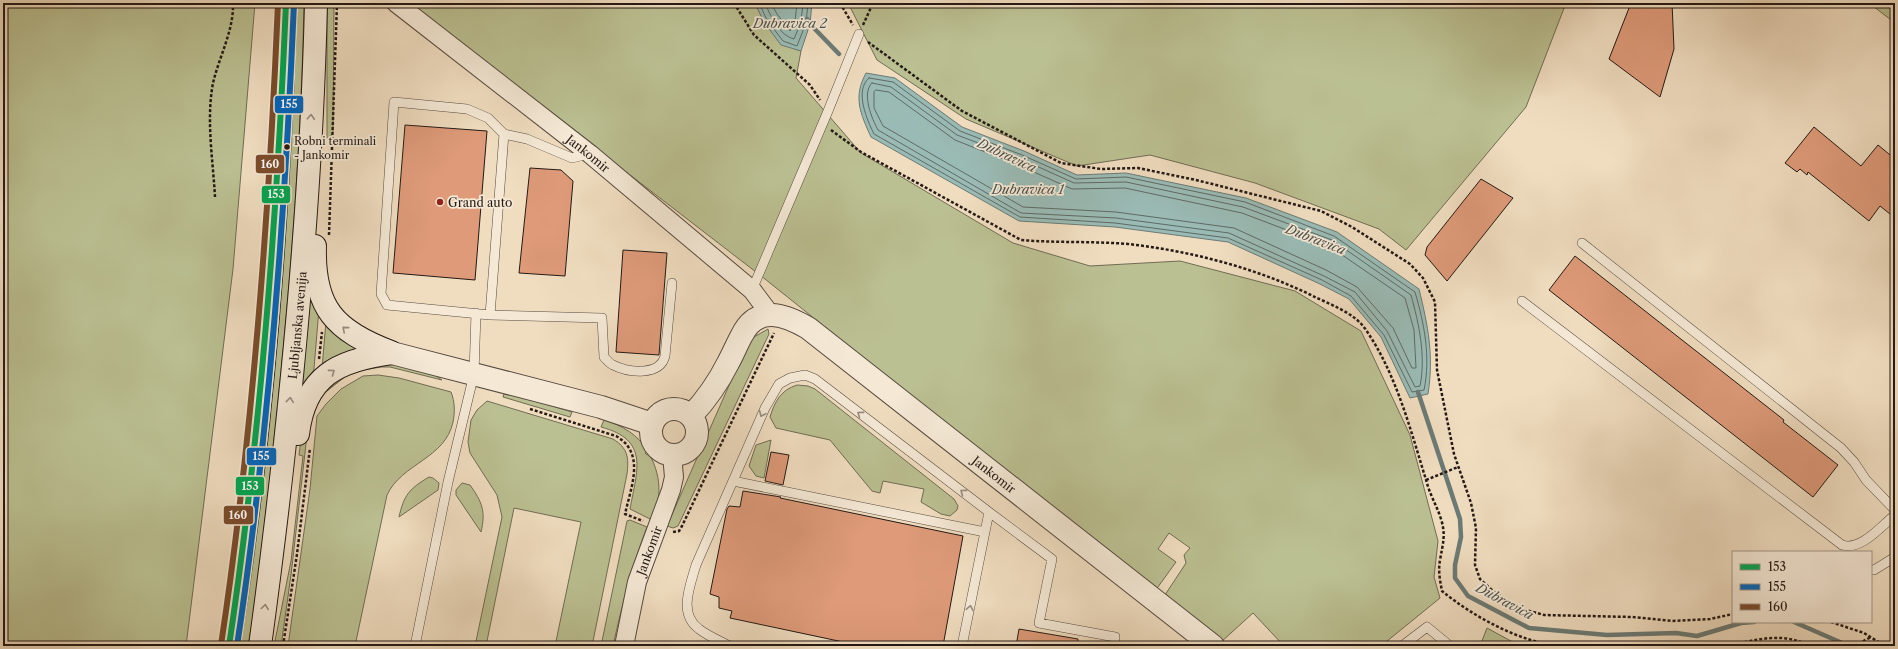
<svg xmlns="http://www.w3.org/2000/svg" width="1898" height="649" font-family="'Libre Caslon Text',serif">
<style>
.green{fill:#bbc092;stroke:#706c54}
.water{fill:#9abbb5;stroke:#6b7a75}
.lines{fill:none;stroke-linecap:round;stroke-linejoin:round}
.shore{stroke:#5f6a65;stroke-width:1}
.stream{stroke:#6b7a75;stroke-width:4.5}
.building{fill:#de9a79;stroke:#241915}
.service-casing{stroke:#574a40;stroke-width:10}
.minor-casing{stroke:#574a40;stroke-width:20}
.tertiary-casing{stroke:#574a40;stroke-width:24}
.secondary-casing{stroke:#241915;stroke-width:24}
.path{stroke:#241915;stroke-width:2.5;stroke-dasharray:3 2;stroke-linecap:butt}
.service{stroke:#f5e9d6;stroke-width:9}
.minor{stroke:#f5e9d6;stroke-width:18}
.tertiary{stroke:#f5e9d6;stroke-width:22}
.secondary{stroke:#f5e9d6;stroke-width:22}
.bus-1-casing{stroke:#f5e9d6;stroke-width:9}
.bus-2-casing{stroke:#f5e9d6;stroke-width:9}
.bus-3-casing{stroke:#f5e9d6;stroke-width:9}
.bus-1{stroke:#00a651;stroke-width:6}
.bus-2{stroke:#0065bd;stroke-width:6}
.bus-3{stroke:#7a4b2a;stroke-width:6}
.oneway{stroke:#978b7f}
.bus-dot{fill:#241915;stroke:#f5e9d6;stroke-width:1.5}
.poi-dot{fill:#8f2418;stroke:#f5e9d6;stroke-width:1.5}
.labels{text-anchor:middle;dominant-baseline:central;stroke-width:3.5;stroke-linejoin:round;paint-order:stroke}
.bus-label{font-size:11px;fill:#241915;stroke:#f5e9d6;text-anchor:start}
.street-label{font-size:12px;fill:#241915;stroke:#f5e9d6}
.poi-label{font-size:12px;fill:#241915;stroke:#f5e9d6;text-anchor:start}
.water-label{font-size:13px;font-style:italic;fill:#4d524d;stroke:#f5e9d6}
.line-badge{stroke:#f5e9d6;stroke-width:1.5}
.badge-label{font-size:11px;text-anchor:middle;font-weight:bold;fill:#fff}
</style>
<rect width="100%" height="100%" fill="#f0ddc0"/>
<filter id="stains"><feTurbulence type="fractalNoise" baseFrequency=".005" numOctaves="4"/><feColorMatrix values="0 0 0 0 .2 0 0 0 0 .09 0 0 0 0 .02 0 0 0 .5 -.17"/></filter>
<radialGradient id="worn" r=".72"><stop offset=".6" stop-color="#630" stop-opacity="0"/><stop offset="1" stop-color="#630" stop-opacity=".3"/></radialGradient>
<path class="green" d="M 3,3 L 255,3 L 233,269 L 186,646 L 3,646 Z
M 296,3 L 304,3 C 300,207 279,410 254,612 L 248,646 L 240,646 L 283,258 L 294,86 Z
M 327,3 L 334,3 L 333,133 L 329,138 L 327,138 Z
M 407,3 L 755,3 L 764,22 L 781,44 L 801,51 L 796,78 L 861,153 L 1013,243 L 1090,266 L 1180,261 L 1295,291 L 1361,331 L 1410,435 L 1438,541 L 1434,577 L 1440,598 L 1381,646 L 1284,646 L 1253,613 L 1220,643 L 1163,598 L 1186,563 L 1184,555 L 1190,548 L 1169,533 L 1158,549 L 1176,562 L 1155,591 L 765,279 Z
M 848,3 L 1566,3 L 1526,107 L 1406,250 L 1379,229 L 1255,183 L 1150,155 L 1077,166 L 966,119 L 877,60 Z
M 1869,3 L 1895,3 L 1895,23 Z
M 310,295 L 319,309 L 313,380 L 300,392 Z
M 326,321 L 358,347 L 357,349 L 322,369 Z
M 768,329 L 769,334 L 678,526 L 673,528 L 667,526 L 746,347 L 754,337 Z
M 387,362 L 435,375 L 442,380 L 390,367 L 381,367 L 363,370 L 346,376 L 327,391 L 323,392 L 338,374 Z
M 378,375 L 399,378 L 451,392 C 455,402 455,412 453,422 C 445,459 402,463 387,495 L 355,646 L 288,646 L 310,489 L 317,416 L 326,404 L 341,389 L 363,376 Z
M 797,385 L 808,386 L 815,389 L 954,499 L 958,506 L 957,510 L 950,516 L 941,514 L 921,502 L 924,489 L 883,481 L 880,493 L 872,491 L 830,440 L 776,428 L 770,417 C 775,401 781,390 797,385 Z
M 504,394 L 514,395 L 572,412 L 570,417 L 503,397 Z
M 487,401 L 613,439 C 628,448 629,458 627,474 L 592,646 L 555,646 L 581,522 L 514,508 L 486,646 L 475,646 L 502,517 L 497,495 L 470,453 L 468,442 L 471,420 L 477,410 Z
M 310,409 L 291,575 L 282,639 L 281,646 L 274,646 L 291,561 L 303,456 L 299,455 L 301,439 Z
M 604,420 C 623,426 637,434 648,451 L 645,453 L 647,455 L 649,454 C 660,472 664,500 650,519 L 630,509 C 637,470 650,440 601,427 Z
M 771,440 L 764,478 L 756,476 L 749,466 L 756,445 Z
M 429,477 L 433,478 L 439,483 L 438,490 L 399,517 C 404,495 409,489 429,477 Z
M 462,483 L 470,485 C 482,502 486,511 481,532 L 456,495 L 456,490 Z
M 630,520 L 647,527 C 632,566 622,605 613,646 L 601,646 L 627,521 Z
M 1487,628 L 1520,646 L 1480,646 Z"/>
<path class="water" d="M 755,3 L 812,3 L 810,24 L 801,51 L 781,45 L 764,22 Z
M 866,73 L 895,78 L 962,127 L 1024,151 L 1077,175 L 1126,173 L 1246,198 L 1337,232 L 1419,289 C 1428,326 1434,355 1428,394 L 1410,398 L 1381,337 L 1349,299 L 1320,284 L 1228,242 L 1115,227 L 1019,221 L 871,137 C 860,113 853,97 866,73 Z"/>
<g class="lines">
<path class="shore" d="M 759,3 L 767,20 L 783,41 L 797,46 L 806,23 L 808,3
M 765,3 C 771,17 779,35 794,39 L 801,22 L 803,3
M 771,3 L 777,14 L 790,31 L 795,21 L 797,3
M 869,78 L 893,82 L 960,131 L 1022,155 L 1076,179 L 1126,177 L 1245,202 L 1334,236 L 1415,292 C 1424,323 1431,357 1424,390 L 1412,392 L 1384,335 L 1351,296 L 1322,280 L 1228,238 L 1115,223 L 1020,217 L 874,134 C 867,120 854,90 869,78 Z
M 872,83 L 891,87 L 957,135 L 1021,159 L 1074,183 L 1126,182 L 1243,207 L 1332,240 L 1411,295 C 1419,324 1426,356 1420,386 L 1415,387 L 1387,331 L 1355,292 L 1324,276 L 1229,233 L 1116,218 L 1021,213 L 878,130 C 872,119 861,93 872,83 Z
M 876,90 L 889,92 L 955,140 L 1018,165 L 1072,189 L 1125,188 L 1242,213 L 1329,246 L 1405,298 L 1414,330 L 1416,368 L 1412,368 L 1393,328 L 1357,287 L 1326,270 L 1234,228 L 1116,212 L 1023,207 L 883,126 L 874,108 L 874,92 Z"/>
<path class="stream" d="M 807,19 L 810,24 L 839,54
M 1418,392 L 1460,519 L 1461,537 L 1455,565 L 1455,578 L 1468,596 L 1529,628 L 1607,635 L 1676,633 L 1697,636 L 1741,623 L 1754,622
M 1794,622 L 1849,646"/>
</g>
<path class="building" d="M 1631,3 L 1672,3 L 1674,49 L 1660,97 L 1609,59 Z
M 405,125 L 487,131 L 475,280 L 393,273 Z
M 1814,127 L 1861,166 L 1878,145 L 1895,159 L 1895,218 L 1880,206 L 1869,221 L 1808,172 L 1807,175 L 1800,169 L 1797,172 L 1785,163 Z
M 530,168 L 561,170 L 573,181 L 565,276 L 519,273 Z
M 1481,179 L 1513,198 L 1447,281 L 1425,255 L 1427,247 Z
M 623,250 L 667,253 L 659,355 L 616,352 Z
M 1575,256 L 1784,420 L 1783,422 L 1838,465 L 1813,497 L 1549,290 Z
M 771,452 L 789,455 L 783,485 L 765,481 Z
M 743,491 L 781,497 L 780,498 L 963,536 L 943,646 L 862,646 L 730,618 L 732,611 L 719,608 L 719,597 L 710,594 L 727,509 L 729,506 L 740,507 Z
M 1019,629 L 1078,639 L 1078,646 L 1016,646 Z"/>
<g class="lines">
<g class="service-casing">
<path id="service" d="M 504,134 L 488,118 L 467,109 L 394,102 L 381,294 L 387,305 L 490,315 L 602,318 L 604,357 C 607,360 610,364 613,365 C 629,373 660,376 665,356 L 672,283
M 1582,243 L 1841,448 L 1854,462 L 1866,480 L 1895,510
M 752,290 L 828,111 L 859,34
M 1522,301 L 1842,545 C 1861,551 1881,526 1895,515
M 490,315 L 504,134 L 527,139 L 572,158 L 589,154
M 733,481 L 985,532
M 989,512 L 1052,559 L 1039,623 L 1115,637 L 1114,646
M 1871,570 L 1874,570 L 1895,557
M 415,646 L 448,482 L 474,374 L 476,313
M 730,646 C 720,641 708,636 699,629 C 678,614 690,586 696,565 L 765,408 L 779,384 L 790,378 L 805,375 L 815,379 L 989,512 L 962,646
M 1402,646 L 1427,627 L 1450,646"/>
</g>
<g class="minor-casing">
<g id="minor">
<path id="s1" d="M 396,3 L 590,154 L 752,290 L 770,314"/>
<path id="s2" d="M 624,646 L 637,582 L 671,490 L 674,477 L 672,455"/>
</g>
</g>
<g class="tertiary-casing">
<g id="tertiary">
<path d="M 392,353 L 601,407 L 652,424"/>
<circle cx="674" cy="432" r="23"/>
<path id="s3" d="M 691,416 C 706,400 718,383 728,363 C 733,354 737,344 742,335 C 757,305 784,314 808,328 L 1213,646"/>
</g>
</g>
<g class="secondary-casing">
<g id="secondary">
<path d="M 315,246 C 313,308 335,331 391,352"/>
<path d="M 298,434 C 305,376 338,360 392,353"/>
<path d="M 229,646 C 263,433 278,218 286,3"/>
<path id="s4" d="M 260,646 C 289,433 311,218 316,3"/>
</g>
</g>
<path class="path" d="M 734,3 L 754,35 L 810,85 L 820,100
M 840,3 L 853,25
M 863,25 L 873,3
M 868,42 L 962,111 L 1061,163 L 1101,169 L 1138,168 L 1196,180 L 1321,211 L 1352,227 L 1410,264 L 1423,278 L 1435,302 L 1437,370 L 1454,454 L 1471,503 L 1476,528 L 1475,565 L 1480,579 L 1494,592 L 1519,608 L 1544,615 L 1632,617 L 1672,621 L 1710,619 L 1733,614
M 831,130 L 861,152 L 1021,240 C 1057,243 1092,241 1128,244 C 1191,251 1256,268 1313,296 C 1331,305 1355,313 1366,330 C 1397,375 1411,432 1427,483 C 1430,495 1437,506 1441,519 C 1446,535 1443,543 1440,560 C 1438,570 1440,581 1442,591 C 1472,616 1523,644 1562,646
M 215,197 C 213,160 206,120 213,83 C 219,57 234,30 233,3
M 329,235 L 337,3
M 319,359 L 322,332
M 530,409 L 616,436 C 646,453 631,487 625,514 L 643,521
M 1426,480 L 1458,467
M 673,532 L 679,531 L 682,526 L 774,333
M 1831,622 L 1864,633 L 1885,646
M 283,646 L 297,554 L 310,448
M 1730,646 C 1755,639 1786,632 1809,646
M 1854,646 L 1871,637"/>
<use href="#service" class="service"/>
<use href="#minor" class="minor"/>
<use href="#tertiary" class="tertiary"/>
<use href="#secondary" class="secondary"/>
<g class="bus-1-casing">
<path id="bus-1" d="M 229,646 C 261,433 277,219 286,3"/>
</g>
<g class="bus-2-casing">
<path id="bus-2" d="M 237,646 C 269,433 285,219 294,3"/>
</g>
<g class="bus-3-casing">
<path id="bus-3" d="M 221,645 C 253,432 269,218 278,3"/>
</g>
<use href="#bus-1" class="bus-1"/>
<use href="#bus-2" class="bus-2"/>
<use href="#bus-3" class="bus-3"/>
</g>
<defs><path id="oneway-chevron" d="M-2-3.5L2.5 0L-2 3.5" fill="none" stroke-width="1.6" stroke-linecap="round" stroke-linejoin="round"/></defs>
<g class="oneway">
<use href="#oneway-chevron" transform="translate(311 117) rotate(-87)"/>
<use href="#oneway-chevron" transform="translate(345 329) rotate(-139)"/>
<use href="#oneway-chevron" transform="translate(332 372) rotate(-36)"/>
<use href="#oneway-chevron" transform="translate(290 400) rotate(-84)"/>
<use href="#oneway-chevron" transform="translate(762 414) rotate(114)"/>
<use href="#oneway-chevron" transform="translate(860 414) rotate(-143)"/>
<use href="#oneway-chevron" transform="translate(963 492) rotate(-143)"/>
<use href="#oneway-chevron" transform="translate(265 607) rotate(-82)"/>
<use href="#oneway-chevron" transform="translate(970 608) rotate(-79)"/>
</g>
<circle class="bus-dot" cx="287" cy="147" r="3.5"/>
<circle class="poi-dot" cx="440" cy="202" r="4"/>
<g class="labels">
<g class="bus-label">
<text x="294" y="141">Robni terminali<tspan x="294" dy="14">- Jankomir</tspan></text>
</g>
<g class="street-label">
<text stroke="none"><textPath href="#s1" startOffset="244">Jankomir</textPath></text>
<text stroke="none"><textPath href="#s4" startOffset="323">Ljubljanska avenija</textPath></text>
<text stroke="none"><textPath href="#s3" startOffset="410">Jankomir</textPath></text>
<text stroke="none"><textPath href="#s2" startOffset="99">Jankomir</textPath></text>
</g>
<g class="poi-label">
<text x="448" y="202">Grand auto</text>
</g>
<g class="water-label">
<text x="790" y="23">Dubravica 2</text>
<text transform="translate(1007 155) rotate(25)">Dubravica</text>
<text x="1028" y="189">Dubravica 1</text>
<text transform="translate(1316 239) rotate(21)">Dubravica</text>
<text transform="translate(1505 601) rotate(28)">Dubravica</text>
</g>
</g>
<g class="line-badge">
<rect x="274" y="95" width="30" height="19" rx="4" fill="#0065bd"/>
<rect x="255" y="154" width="30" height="20" rx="4" fill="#7a4b2a"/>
<rect x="261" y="185" width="30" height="19" rx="4" fill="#00a651"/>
<rect x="246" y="447" width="31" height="19" rx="4" fill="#0065bd"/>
<rect x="235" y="476" width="30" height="20" rx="4" fill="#00a651"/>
<rect x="223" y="505" width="31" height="20" rx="4" fill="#7a4b2a"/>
</g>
<g class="badge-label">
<text x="289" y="108">155</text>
<text x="270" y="168">160</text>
<text x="276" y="198">153</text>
<text x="261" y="460">155</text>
<text x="250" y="490">153</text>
<text x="238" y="519">160</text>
</g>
<rect width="1898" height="649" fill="none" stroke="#f0ddc0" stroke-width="16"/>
<rect x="4" y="4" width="1890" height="641" fill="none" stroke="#241915" stroke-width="2"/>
<rect x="8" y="8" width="1882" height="633" fill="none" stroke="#241915"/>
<rect x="1732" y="551" width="140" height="72" fill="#f5e9d6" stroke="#a19689"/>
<rect x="1740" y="564" width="20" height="6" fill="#00a651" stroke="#a19689"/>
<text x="1768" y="571" font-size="12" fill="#241915">153</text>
<rect x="1740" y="584" width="20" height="6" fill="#0065bd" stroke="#a19689"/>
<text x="1768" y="591" font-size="12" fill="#241915">155</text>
<rect x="1740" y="604" width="20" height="6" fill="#7a4b2a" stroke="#a19689"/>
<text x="1768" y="611" font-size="12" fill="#241915">160</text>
<rect width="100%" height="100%" filter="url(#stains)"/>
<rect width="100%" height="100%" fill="url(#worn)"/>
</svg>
